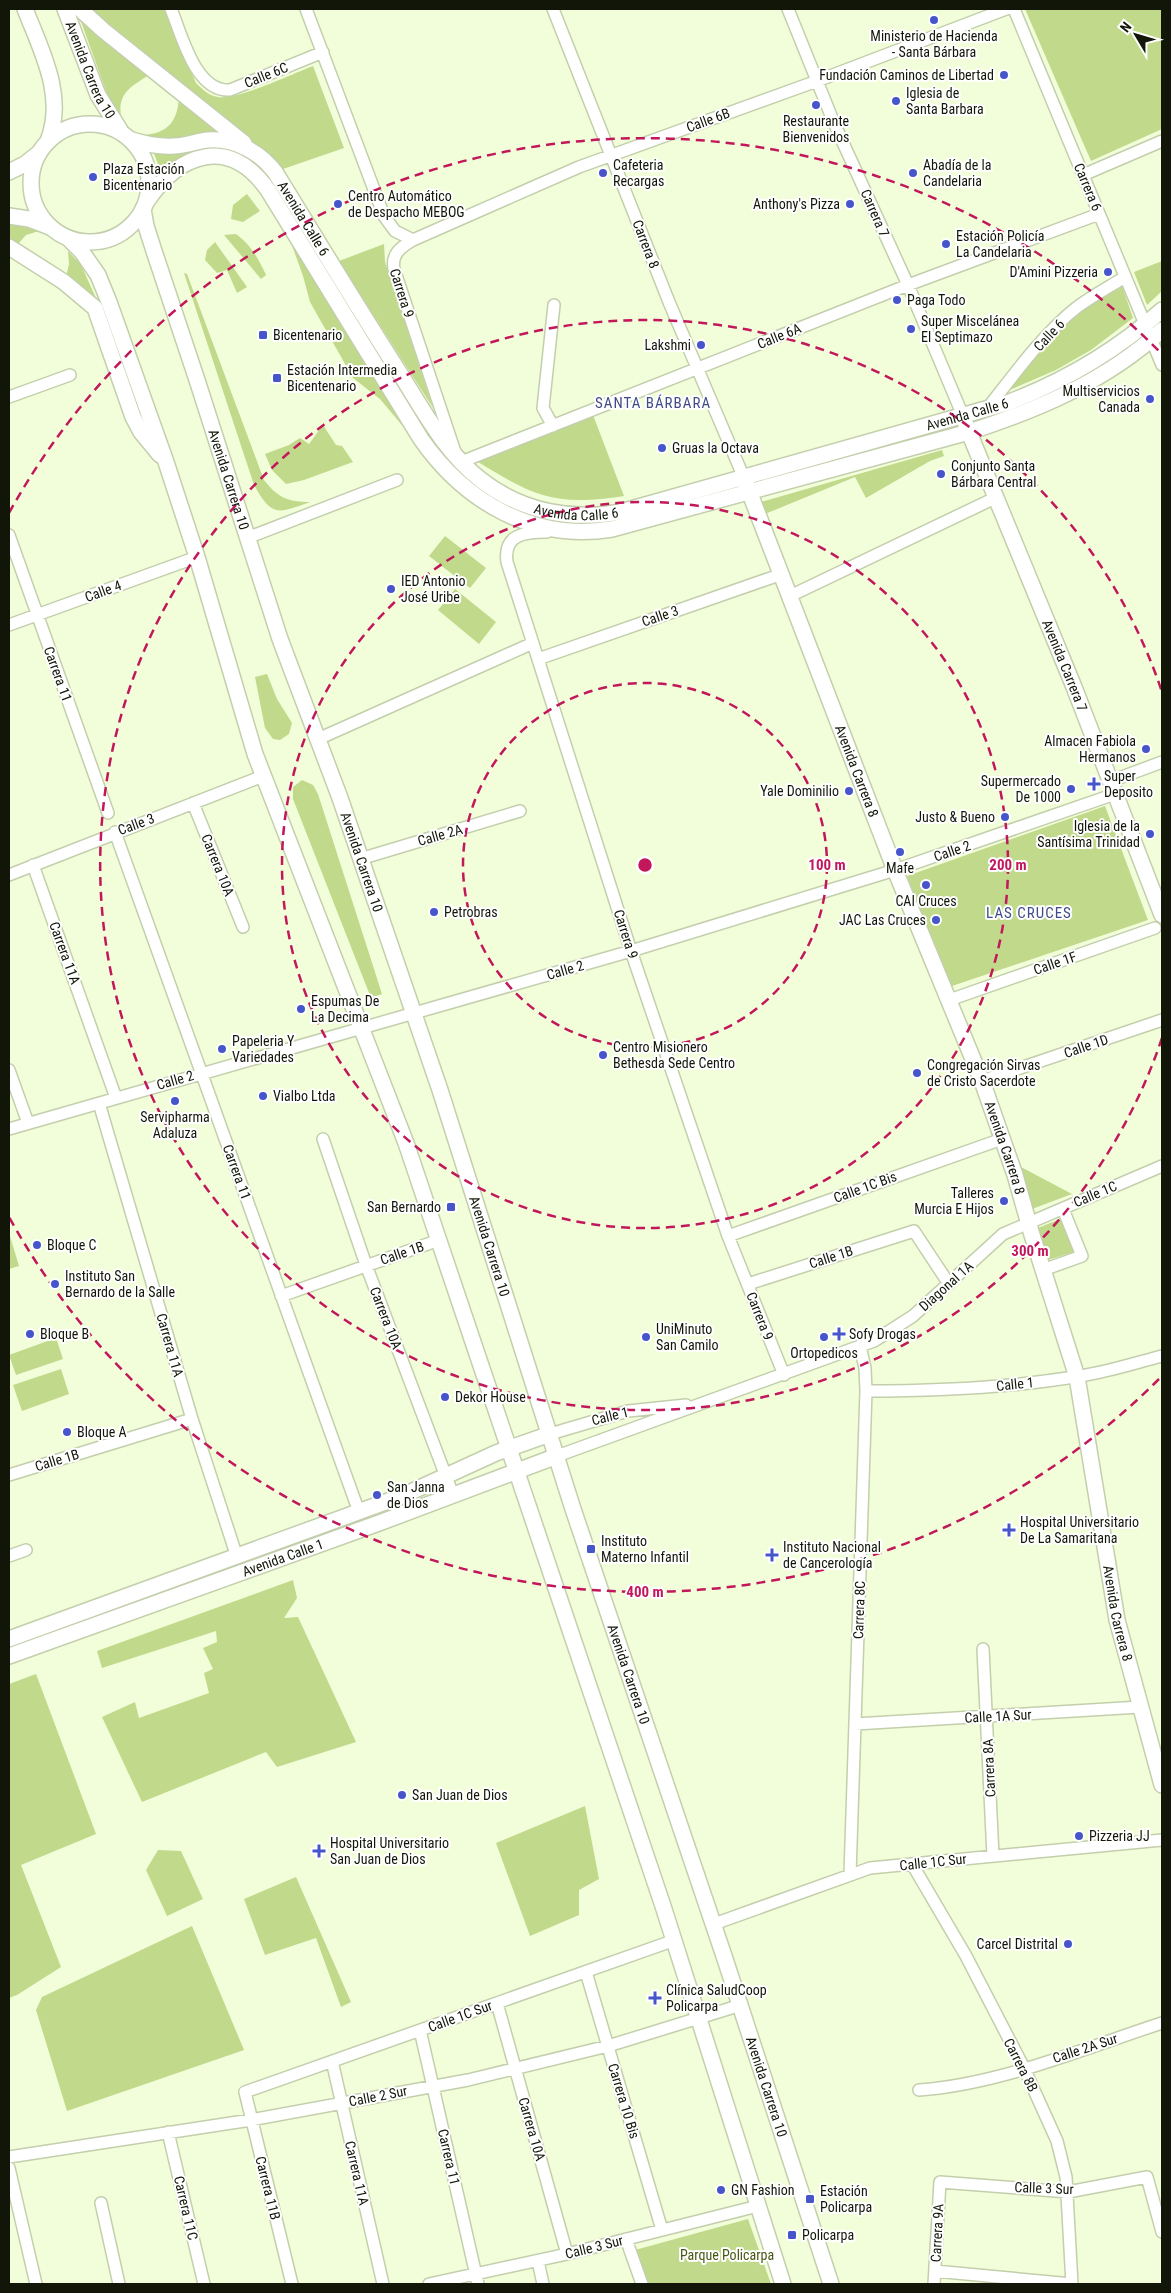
<svg xmlns="http://www.w3.org/2000/svg" width="1171" height="2293" font-family="'Roboto Condensed',sans-serif">
<style>
.green{fill:#c0d98a}
.lines{fill:none;stroke-linecap:round;stroke-linejoin:round}
.minor-casing{stroke:#c3cfac;stroke-width:14}
.major-casing{stroke:#c3cfac;stroke-width:18}
.minor{stroke:#fff;stroke-width:11}
.major{stroke:#fff;stroke-width:15}
.ring{fill:none;stroke:#c2185b;stroke-width:2.5;stroke-dasharray:9 6}
.poi-dot{fill:#4755ca;stroke:#fff;stroke-width:2}
.labels{text-anchor:middle;dominant-baseline:central;stroke-width:4;stroke-linejoin:round;paint-order:stroke}
.poi-label{font-size:14px;fill:#121609;stroke:#fff;text-anchor:start}
.street-label{font-size:14px;fill:#121609;stroke:#fff}
.park-label{font-size:14px;fill:#465714;stroke:#fff}
.neighbourhood-label{font-size:15px;letter-spacing:1px;fill:#404c88;stroke:#fff}
.centre{fill:#c2185b;stroke:#fff;stroke-width:2.5}
.ring-label{font-size:15px;text-anchor:middle;font-weight:bold;fill:#c2185b;stroke:#fff;stroke-width:4;stroke-linejoin:round;paint-order:stroke}
</style>
<rect width="100%" height="100%" fill="#f2feda"/>
<path class="green" d="M 91,9 L 164,9 L 196,83 C 202,89 209,96 218,97 C 238,100 292,74 313,66 L 344,148 L 283,169 L 260,148 Z
M 1025,9 L 1162,9 L 1162,129 L 1091,161 Z
M 79,16 L 151,74 C 133,85 117,93 121,116 L 110,102 Z
M 179,98 L 224,134 L 170,140 L 144,135 C 168,133 177,122 179,98 Z
M 204,146 L 235,148 L 264,168 L 437,443 L 454,465 L 473,483 L 552,517 L 729,488 L 730,492 L 602,524 L 569,526 L 524,515 L 470,487 L 434,446 L 260,171 L 189,156 L 177,160 L 161,172 L 153,151 Z
M 247,194 L 260,211 L 243,222 L 231,219 L 233,205 Z
M 9,223 L 39,231 L 26,235 L 18,244 L 9,240 Z
M 236,234 C 251,245 258,258 266,275 L 261,279 L 224,235 Z
M 289,237 L 416,442 L 380,399 L 353,378 L 310,302 L 303,276 Z
M 215,242 L 247,287 L 237,293 L 227,270 L 217,273 L 205,260 L 207,250 Z
M 384,244 L 385,262 L 433,408 L 339,261 Z
M 68,251 L 81,265 L 96,298 L 66,277 L 69,264 Z
M 1162,261 L 1162,291 L 1147,305 L 1134,272 Z
M 184,273 L 187,274 L 264,480 C 278,498 288,502 310,502 C 277,514 272,517 254,485 Z
M 1121,283 L 1133,318 L 1091,350 L 1056,370 L 1005,392 L 1069,320 Z
M 593,415 L 624,496 C 554,507 533,496 475,460 Z
M 323,425 L 336,445 L 342,446 L 353,462 L 304,480 L 286,484 L 272,470 L 265,454 L 289,445 L 300,438 L 309,444 Z
M 938,430 L 939,434 L 779,477 L 778,474 Z
M 942,450 L 944,456 L 930,461 L 866,498 L 855,477 L 765,514 L 761,502 Z
M 445,536 L 486,568 L 470,588 L 429,556 Z
M 455,589 L 496,622 L 479,644 L 438,610 Z
M 267,674 L 277,699 L 292,723 L 289,734 L 280,740 L 273,739 L 265,728 L 255,677 Z
M 302,780 L 313,785 L 318,794 L 382,994 L 371,998 L 293,799 L 293,787 Z
M 1105,806 L 1148,920 L 952,986 L 907,876 Z
M 1019,1166 L 1072,1194 L 1032,1209 Z
M 1060,1219 L 1074,1252 L 1048,1260 L 1038,1228 Z
M 9,1233 L 19,1266 L 9,1269 Z
M 56,1338 L 63,1359 L 16,1375 L 9,1355 Z
M 61,1369 L 69,1394 L 22,1411 L 13,1385 Z
M 293,1580 L 297,1598 L 284,1618 L 298,1617 L 356,1742 L 277,1767 L 266,1752 L 142,1802 L 102,1717 L 135,1702 L 139,1718 L 209,1693 L 204,1673 L 213,1669 L 203,1648 L 217,1642 L 216,1631 L 102,1668 L 97,1651 Z
M 36,1674 L 96,1834 L 21,1865 L 61,1967 L 17,1995 L 9,1998 L 9,1684 Z
M 585,1806 L 599,1879 L 579,1890 L 579,1915 L 530,1936 L 496,1843 Z
M 158,1850 L 181,1851 L 203,1899 L 167,1916 L 146,1870 Z
M 296,1877 L 351,2002 L 341,2007 L 316,1938 L 265,1955 L 244,1899 Z
M 192,1926 L 244,2050 L 67,2111 L 36,2010 L 42,1997 Z
M 748,2219 L 771,2284 L 647,2284 L 635,2250 Z"/>
<g class="lines">
<g class="minor-casing">
<path id="minor" d="M 171,9 C 182,35 195,92 230,90 L 323,52
M 306,9 L 384,216 L 395,231 L 413,240
M 553,9 L 669,302 L 744,478
M 788,9 L 834,123 L 908,285 L 963,416
M 1014,9 L 1162,365
M 1083,175 L 1162,141
M 9,397 L 70,375
M 987,409 C 1012,377 1044,333 1076,308 C 1092,296 1109,287 1125,277
M 553,426 L 543,408 L 554,305
M 455,452 L 394,269 C 391,254 401,247 413,240 L 579,167 L 817,81 L 1006,9
M 461,462 L 908,285 L 1099,214
M 547,532 C 525,532 503,534 507,562 L 631,951 L 728,1236 L 784,1375
M 9,535 L 108,813
M 247,538 L 397,480
M 790,596 L 997,497
M 9,625 L 197,557
M 538,659 L 782,574
M 318,739 L 533,643
M 1111,781 L 1162,762
M 193,803 L 243,927
M 115,832 L 359,1512
M 360,859 L 520,811
M 33,865 L 116,1098
M 9,875 L 263,776
M 955,998 L 1155,928
M 9,1070 L 28,1123
M 982,1081 L 1162,1020
M 99,1103 L 192,1419 L 237,1557
M 9,1129 L 631,951 L 895,870 L 1115,794
M 323,1139 L 366,1265 L 453,1495
M 728,1236 L 1002,1139
M 1043,1270 L 1082,1256 L 1063,1209
M 748,1284 L 914,1231 L 949,1284
M 281,1296 L 439,1240
M 866,1391 C 937,1391 1009,1388 1080,1376 C 1108,1372 1135,1363 1162,1356
M 550,1434 L 628,1411 L 686,1405
M 557,1456 L 874,1341 L 913,1316 L 1003,1234 L 1162,1166
M 9,1475 L 192,1419
M 9,1556 L 26,1550
M 983,1649 L 993,1856
M 855,1724 L 1140,1707
M 912,1864 L 966,1956 L 1024,2068 L 1057,2141 L 1066,2177 L 1072,2284
M 850,1874 L 866,1391 L 865,1368 L 860,1346
M 714,1924 L 870,1868 L 1162,1840
M 586,1972 L 662,2230
M 497,2003 L 567,2254
M 420,2030 L 478,2284
M 332,2061 L 383,2284
M 919,2090 C 1001,2084 1085,2048 1162,2023
M 168,2132 L 204,2284
M 9,2157 L 251,2120 L 468,2080 L 608,2046 L 741,2005
M 9,2168 L 36,2284
M 101,2203 L 119,2284
M 626,2239 L 642,2284
M 538,2261 L 543,2284
M 935,2271 L 1072,2284
M 292,2284 L 245,2092 L 675,1940
M 429,2284 L 567,2254 L 758,2206
M 934,2284 L 940,2182 L 1068,2192 L 1147,2177 L 1162,2232"/>
</g>
<g class="major-casing">
<g id="major">
<path d="M 25,9 C 41,50 66,96 48,141"/>
<path id="s1" d="M 65,9 L 98,95 L 120,130"/>
<path d="M 80,9 L 103,30 L 244,143"/>
<circle cx="90" cy="183" r="59"/>
<path id="s2" d="M 132,140 C 145,144 160,147 174,146 C 186,146 197,141 208,140 C 234,138 260,152 275,172 C 317,240 358,308 401,375 C 424,412 446,453 481,480 C 522,512 574,522 624,511 L 1007,403 C 1065,381 1116,351 1162,310"/>
<path d="M 9,172 L 25,164 L 39,153"/>
<path d="M 147,201 C 180,153 229,135 268,190 L 421,439 C 465,502 534,542 612,529 L 969,432 C 1040,409 1106,381 1162,330"/>
<path id="s3" d="M 143,209 L 146,226 L 154,251 L 197,380 L 280,639 L 340,798 L 440,1090 L 573,1509 L 725,1959 L 831,2284"/>
<path d="M 9,216 L 29,219 L 50,227"/>
<path d="M 68,238 L 82,252 L 98,275 L 109,302 L 166,462 L 197,557 L 255,754 L 406,1143 L 663,1906 L 783,2284"/>
<path d="M 9,247 L 64,282 L 95,308 L 133,417 L 141,432 L 160,455"/>
<path id="s4" d="M 966,425 L 1074,687 L 1162,915"/>
<path id="s5" d="M 744,478 L 895,870 L 982,1081 L 1015,1175 L 1032,1235 L 1077,1377 L 1117,1620 L 1162,1785"/>
<path d="M 9,1639 L 402,1496 L 496,1453 L 550,1434"/>
<path id="s6" d="M 9,1656 L 379,1523 L 557,1456"/>
</g>
</g>
<use href="#minor" class="minor"/>
<use href="#major" class="major"/>
</g>
<g class="ring">
<circle cx="645" cy="865" r="182"/>
<circle cx="645" cy="865" r="363"/>
<path d="M1162 1038A545 545 0 1 1 1162 692"/>
<path d="M1159 1379A727 727 0 0 1 9 1217M9 513A727 727 0 0 1 1159 351"/>
</g>
<g class="poi-dot">
<circle cx="934" cy="20" r="5"/>
<circle cx="1004" cy="75" r="5"/>
<circle cx="896" cy="101" r="5"/>
<circle cx="816" cy="105" r="5"/>
<circle cx="603" cy="173" r="5"/>
<circle cx="913" cy="173" r="5"/>
<circle cx="93" cy="177" r="5"/>
<circle cx="338" cy="204" r="5"/>
<circle cx="850" cy="204" r="5"/>
<circle cx="946" cy="244" r="5"/>
<circle cx="1108" cy="272" r="5"/>
<circle cx="897" cy="300" r="5"/>
<circle cx="911" cy="329" r="5"/>
<rect x="258" y="330" width="10" height="10" rx="2.5"/>
<circle cx="701" cy="345" r="5"/>
<rect x="272" y="373" width="10" height="10" rx="2.5"/>
<circle cx="1150" cy="399" r="5"/>
<circle cx="662" cy="448" r="5"/>
<circle cx="941" cy="474" r="5"/>
<circle cx="391" cy="589" r="5"/>
<circle cx="1146" cy="749" r="5"/>
<path d="M1091.5 776.5h5v5h5v5h-5v5h-5v-5h-5v-5h5z"/>
<circle cx="1071" cy="789" r="5"/>
<circle cx="849" cy="791" r="5"/>
<circle cx="1005" cy="817" r="5"/>
<circle cx="1150" cy="834" r="5"/>
<circle cx="900" cy="852" r="5"/>
<circle cx="926" cy="885" r="5"/>
<circle cx="434" cy="912" r="5"/>
<circle cx="936" cy="920" r="5"/>
<circle cx="301" cy="1009" r="5"/>
<circle cx="222" cy="1049" r="5"/>
<circle cx="603" cy="1055" r="5"/>
<circle cx="917" cy="1073" r="5"/>
<circle cx="263" cy="1096" r="5"/>
<circle cx="175" cy="1101" r="5"/>
<circle cx="1004" cy="1201" r="5"/>
<rect x="446" y="1202" width="10" height="10" rx="2.5"/>
<circle cx="37" cy="1245" r="5"/>
<circle cx="55" cy="1284" r="5"/>
<circle cx="30" cy="1334" r="5"/>
<path d="M836.5 1326.5h5v5h5v5h-5v5h-5v-5h-5v-5h5z"/>
<circle cx="646" cy="1337" r="5"/>
<circle cx="824" cy="1337" r="5"/>
<circle cx="445" cy="1397" r="5"/>
<circle cx="67" cy="1432" r="5"/>
<circle cx="377" cy="1495" r="5"/>
<path d="M1006.5 1522.5h5v5h5v5h-5v5h-5v-5h-5v-5h5z"/>
<rect x="586" y="1544" width="10" height="10" rx="2.5"/>
<path d="M769.5 1547.5h5v5h5v5h-5v5h-5v-5h-5v-5h5z"/>
<circle cx="402" cy="1795" r="5"/>
<circle cx="1079" cy="1836" r="5"/>
<path d="M316.5 1843.5h5v5h5v5h-5v5h-5v-5h-5v-5h5z"/>
<circle cx="1068" cy="1944" r="5"/>
<path d="M652.5 1990.5h5v5h5v5h-5v5h-5v-5h-5v-5h5z"/>
<circle cx="721" cy="2190" r="5"/>
<rect x="805" y="2194" width="10" height="10" rx="2.5"/>
<rect x="787" y="2230" width="10" height="10" rx="2.5"/>
</g>
<g class="labels">
<g class="poi-label">
<text x="934" y="36" text-anchor="middle">Ministerio de Hacienda<tspan x="934" dy="16">- Santa Bárbara</tspan></text>
<text x="994" y="75" text-anchor="end">Fundación Caminos de Libertad</text>
<text x="906" y="93">Iglesia de<tspan x="906" dy="16">Santa Barbara</tspan></text>
<text x="816" y="121" text-anchor="middle">Restaurante<tspan x="816" dy="16">Bienvenidos</tspan></text>
<text x="613" y="165">Cafeteria<tspan x="613" dy="16">Recargas</tspan></text>
<text x="923" y="165">Abadía de la<tspan x="923" dy="16">Candelaria</tspan></text>
<text x="103" y="169">Plaza Estación<tspan x="103" dy="16">Bicentenario</tspan></text>
<text x="348" y="196">Centro Automático<tspan x="348" dy="16">de Despacho MEBOG</tspan></text>
<text x="840" y="204" text-anchor="end">Anthony's Pizza</text>
<text x="956" y="236">Estación Policía<tspan x="956" dy="16">La Candelaria</tspan></text>
<text x="1098" y="272" text-anchor="end">D'Amini Pizzeria</text>
<text x="907" y="300">Paga Todo</text>
<text x="921" y="321">Super Miscelánea<tspan x="921" dy="16">El Septimazo</tspan></text>
<text x="273" y="335">Bicentenario</text>
<text x="691" y="345" text-anchor="end">Lakshmi</text>
<text x="287" y="370">Estación Intermedia<tspan x="287" dy="16">Bicentenario</tspan></text>
<text x="1140" y="391" text-anchor="end">Multiservicios<tspan x="1140" dy="16">Canada</tspan></text>
<text x="672" y="448">Gruas la Octava</text>
<text x="951" y="466">Conjunto Santa<tspan x="951" dy="16">Bárbara Central</tspan></text>
<text x="401" y="581">IED Antonio<tspan x="401" dy="16">José Uribe</tspan></text>
<text x="1136" y="741" text-anchor="end">Almacen Fabiola<tspan x="1136" dy="16">Hermanos</tspan></text>
<text x="1104" y="776">Super<tspan x="1104" dy="16">Deposito</tspan></text>
<text x="1061" y="781" text-anchor="end">Supermercado<tspan x="1061" dy="16">De 1000</tspan></text>
<text x="839" y="791" text-anchor="end">Yale Dominilio</text>
<text x="995" y="817" text-anchor="end">Justo &amp; Bueno</text>
<text x="1140" y="826" text-anchor="end">Iglesia de la<tspan x="1140" dy="16">Santísima Trinidad</tspan></text>
<text x="900" y="868" text-anchor="middle">Mafe</text>
<text x="926" y="901" text-anchor="middle">CAI Cruces</text>
<text x="444" y="912">Petrobras</text>
<text x="926" y="920" text-anchor="end">JAC Las Cruces</text>
<text x="311" y="1001">Espumas De<tspan x="311" dy="16">La Decima</tspan></text>
<text x="232" y="1041">Papeleria Y<tspan x="232" dy="16">Variedades</tspan></text>
<text x="613" y="1047">Centro Misionero<tspan x="613" dy="16">Bethesda Sede Centro</tspan></text>
<text x="927" y="1065">Congregación Sirvas<tspan x="927" dy="16">de Cristo Sacerdote</tspan></text>
<text x="273" y="1096">Vialbo Ltda</text>
<text x="175" y="1117" text-anchor="middle">Servipharma<tspan x="175" dy="16">Adaluza</tspan></text>
<text x="994" y="1193" text-anchor="end">Talleres<tspan x="994" dy="16">Murcia E Hijos</tspan></text>
<text x="441" y="1207" text-anchor="end">San Bernardo</text>
<text x="47" y="1245">Bloque C</text>
<text x="65" y="1276">Instituto San<tspan x="65" dy="16">Bernardo de la Salle</tspan></text>
<text x="656" y="1329">UniMinuto<tspan x="656" dy="16">San Camilo</tspan></text>
<text x="40" y="1334">Bloque B</text>
<text x="849" y="1334">Sofy Drogas</text>
<text x="824" y="1353" text-anchor="middle">Ortopedicos</text>
<text x="455" y="1397">Dekor House</text>
<text x="77" y="1432">Bloque A</text>
<text x="387" y="1487">San Janna<tspan x="387" dy="16">de Dios</tspan></text>
<text x="1020" y="1522">Hospital Universitario<tspan x="1020" dy="16">De La Samaritana</tspan></text>
<text x="601" y="1541">Instituto<tspan x="601" dy="16">Materno Infantil</tspan></text>
<text x="783" y="1547">Instituto Nacional<tspan x="783" dy="16">de Cancerología</tspan></text>
<text x="412" y="1795">San Juan de Dios</text>
<text x="1089" y="1836">Pizzeria JJ</text>
<text x="330" y="1843">Hospital Universitario<tspan x="330" dy="16">San Juan de Dios</tspan></text>
<text x="1058" y="1944" text-anchor="end">Carcel Distrital</text>
<text x="666" y="1990">Clínica SaludCoop<tspan x="666" dy="16">Policarpa</tspan></text>
<text x="731" y="2190">GN Fashion</text>
<text x="820" y="2191">Estación<tspan x="820" dy="16">Policarpa</tspan></text>
<text x="802" y="2235">Policarpa</text>
</g>
<g class="street-label">
<text stroke="none"><textPath href="#s1" startOffset="66">Avenida Carrera 10</textPath></text>
<text transform="translate(266 75) rotate(-22)">Calle 6C</text>
<text transform="translate(708 120) rotate(-20)">Calle 6B</text>
<text transform="translate(1088 187) rotate(67)">Carrera 6</text>
<text transform="translate(875 213) rotate(66)">Carrera 7</text>
<text stroke="none"><textPath href="#s2" startOffset="209">Avenida Calle 6</textPath></text>
<text transform="translate(646 244) rotate(69)">Carrera 8</text>
<text transform="translate(402 293) rotate(72)">Carrera 9</text>
<text transform="translate(1049 335) rotate(-47)">Calle 6</text>
<text transform="translate(779 336) rotate(-22)">Calle 6A</text>
<text stroke="none"><textPath href="#s2" startOffset="1034">Avenida Calle 6</textPath></text>
<text stroke="none"><textPath href="#s3" startOffset="284">Avenida Carrera 10</textPath></text>
<text stroke="none"><textPath href="#s2" startOffset="629">Avenida Calle 6</textPath></text>
<text transform="translate(103 591) rotate(-20)">Calle 4</text>
<text transform="translate(660 616) rotate(-19)">Calle 3</text>
<text stroke="none"><textPath href="#s4" startOffset="260">Avenida Carrera 7</textPath></text>
<text transform="translate(58 674) rotate(70)">Carrera 11</text>
<text stroke="none"><textPath href="#s5" startOffset="314">Avenida Carrera 8</textPath></text>
<text transform="translate(136 824) rotate(-20)">Calle 3</text>
<text transform="translate(440 835) rotate(-16)">Calle 2A</text>
<text transform="translate(952 851) rotate(-19)">Calle 2</text>
<text stroke="none"><textPath href="#s3" startOffset="689">Avenida Carrera 10</textPath></text>
<text transform="translate(218 865) rotate(68)">Carrera 10A</text>
<text transform="translate(626 934) rotate(72)">Carrera 9</text>
<text transform="translate(65 953) rotate(70)">Carrera 11A</text>
<text transform="translate(1055 963) rotate(-19)">Calle 1F</text>
<text transform="translate(565 970) rotate(-16)">Calle 2</text>
<text transform="translate(1086 1046) rotate(-19)">Calle 1D</text>
<text transform="translate(175 1080) rotate(-16)">Calle 2</text>
<text stroke="none"><textPath href="#s5" startOffset="719">Avenida Carrera 8</textPath></text>
<text transform="translate(237 1172) rotate(70)">Carrera 11</text>
<text transform="translate(865 1187) rotate(-20)">Calle 1C Bis</text>
<text transform="translate(1095 1194) rotate(-23)">Calle 1C</text>
<text stroke="none"><textPath href="#s3" startOffset="1094">Avenida Carrera 10</textPath></text>
<text transform="translate(402 1253) rotate(-19)">Calle 1B</text>
<text transform="translate(831 1257) rotate(-18)">Calle 1B</text>
<text transform="translate(946 1286) rotate(-42)">Diagonal 1A</text>
<text transform="translate(760 1316) rotate(68)">Carrera 9</text>
<text transform="translate(386 1318) rotate(69)">Carrera 10A</text>
<text transform="translate(170 1345) rotate(74)">Carrera 11A</text>
<text transform="translate(1015 1384) rotate(-6)">Calle 1</text>
<text transform="translate(610 1416) rotate(-14)">Calle 1</text>
<text transform="translate(57 1460) rotate(-17)">Calle 1B</text>
<text stroke="none"><textPath href="#s6" startOffset="291">Avenida Calle 1</textPath></text>
<text transform="translate(859 1610) rotate(-88)">Carrera 8C</text>
<text stroke="none"><textPath href="#s5" startOffset="1199">Avenida Carrera 8</textPath></text>
<text stroke="none"><textPath href="#s3" startOffset="1544">Avenida Carrera 10</textPath></text>
<text transform="translate(998 1716) rotate(-3)">Calle 1A Sur</text>
<text transform="translate(989 1768) rotate(-93)">Carrera 8A</text>
<text transform="translate(933 1862) rotate(-6)">Calle 1C Sur</text>
<text transform="translate(460 2016) rotate(-20)">Calle 1C Sur</text>
<text transform="translate(1085 2048) rotate(-18)">Calle 2A Sur</text>
<text transform="translate(1021 2065) rotate(63)">Carrera 8B</text>
<text stroke="none"><textPath href="#s3" startOffset="1979">Avenida Carrera 10</textPath></text>
<text transform="translate(378 2096) rotate(-11)">Calle 2 Sur</text>
<text transform="translate(624 2101) rotate(73)">Carrera 10 Bis</text>
<text transform="translate(532 2129) rotate(74)">Carrera 10A</text>
<text transform="translate(449 2157) rotate(77)">Carrera 11</text>
<text transform="translate(357 2173) rotate(77)">Carrera 11A</text>
<text transform="translate(268 2188) rotate(76)">Carrera 11B</text>
<text transform="translate(1044 2188) rotate(2)">Calle 3 Sur</text>
<text transform="translate(186 2208) rotate(77)">Carrera 11C</text>
<text transform="translate(937 2233) rotate(-87)">Carrera 9A</text>
<text transform="translate(594 2247) rotate(-14)">Calle 3 Sur</text>
</g>
<g class="park-label">
<text x="727" y="2255">Parque Policarpa</text>
</g>
<g class="neighbourhood-label">
<text x="653" y="403">SANTA BÁRBARA</text>
<text x="1029" y="913">LAS CRUCES</text>
</g>
</g>
<circle cx="645" cy="865" r="8" class="centre"/>
<g class="ring-label">
<text x="827" y="870">100 m</text>
<text x="1008" y="870">200 m</text>
<text x="1030" y="1256">300 m</text>
<text x="645" y="1597">400 m</text>
</g>
<rect width="1171" height="2293" fill="none" stroke="#121609" stroke-width="20"/>
<g transform="translate(1136 35) rotate(308)" stroke="#ffffff" stroke-width="4" paint-order="stroke">
<path d="M0-4L9 19L0 12L-9 19Z" fill="#121609"/>
<text y="-8" font-size="14" font-weight="bold" text-anchor="middle" fill="#121609">N</text>
</g>
</svg>
